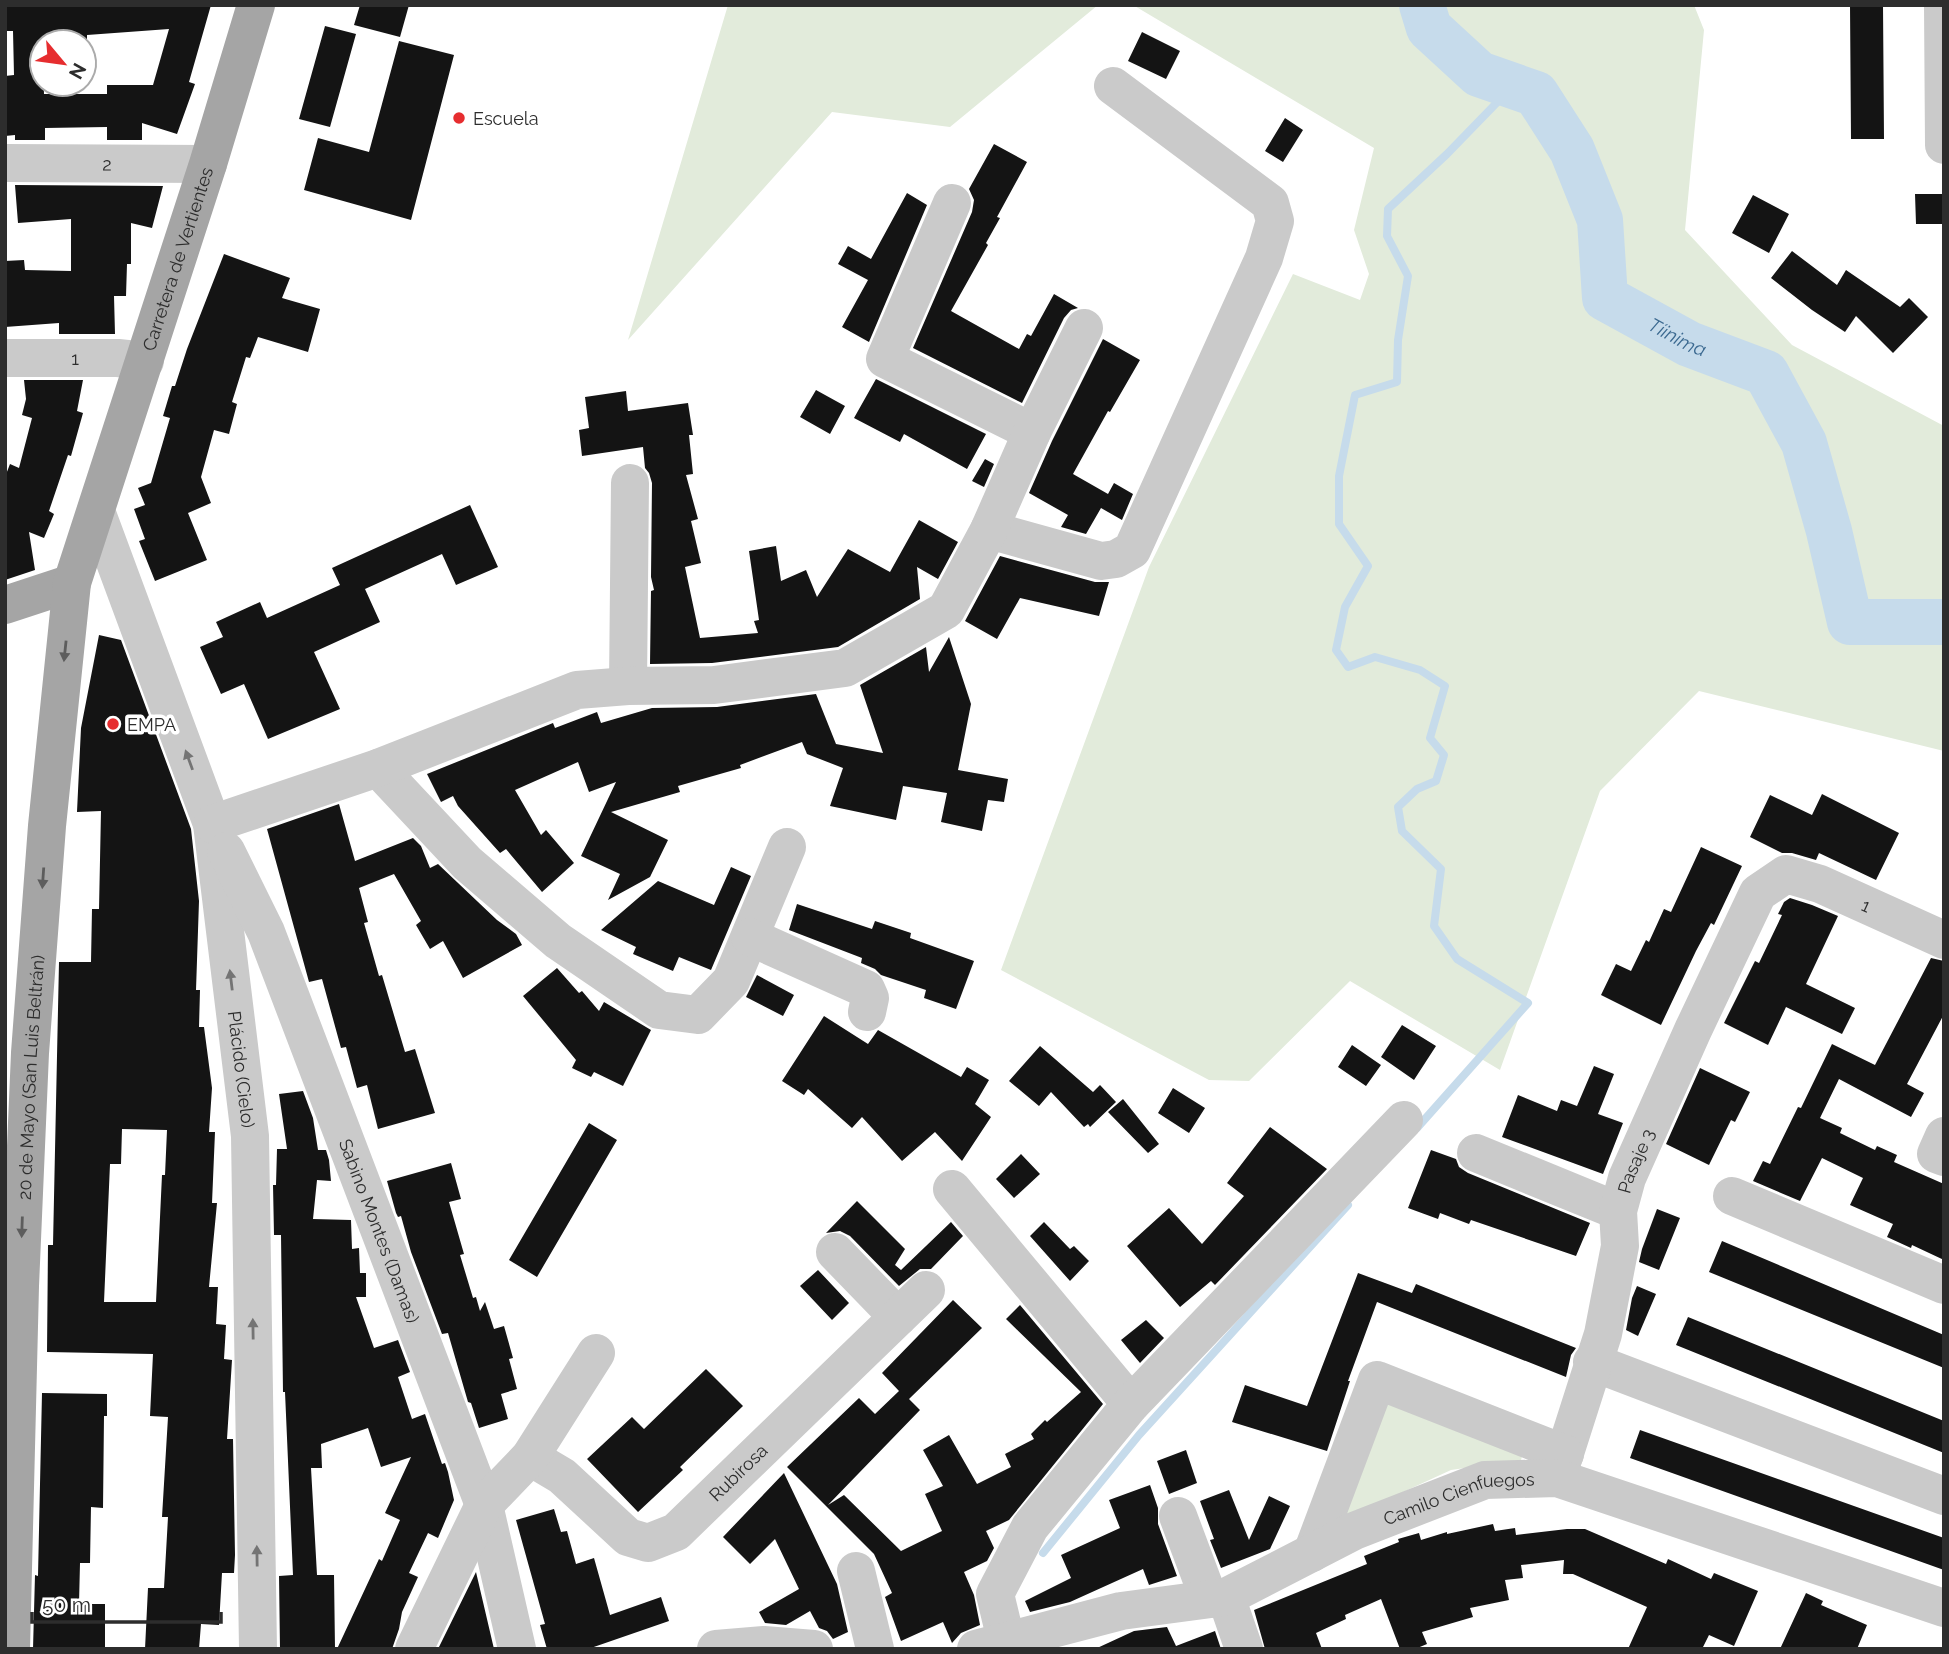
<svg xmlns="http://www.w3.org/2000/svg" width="1949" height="1654" font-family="Raleway,sans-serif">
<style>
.green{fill:#e2ebdb}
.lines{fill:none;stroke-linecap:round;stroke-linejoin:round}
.stream{stroke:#c6dbeb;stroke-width:8}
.river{stroke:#c6dbeb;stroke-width:46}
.building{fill:#141414;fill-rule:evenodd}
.minor{stroke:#cacaca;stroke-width:38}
.major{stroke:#a5a5a5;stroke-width:38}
.oneway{fill:#5d5d5d}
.oneway2{fill:#747474}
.poi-dot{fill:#e62d2f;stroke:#fff;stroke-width:2.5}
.labels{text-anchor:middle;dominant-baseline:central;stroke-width:7;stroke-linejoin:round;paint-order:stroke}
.poi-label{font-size:18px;fill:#2d2d2d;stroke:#fff;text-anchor:start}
.street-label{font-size:18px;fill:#2d2d2d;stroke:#fff}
.water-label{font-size:19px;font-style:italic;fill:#3b6990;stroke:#fff}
</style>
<rect width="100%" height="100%" fill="#fff"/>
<path class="green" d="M 728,5 L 1098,5 L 950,127 L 832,112 L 628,340 Z
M 1133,5 L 1694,5 L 1704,30 L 1685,230 L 1792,345 L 1944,426 L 1944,751 L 1699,691 L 1600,791 L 1500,1070 L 1350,981 L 1249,1081 L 1209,1080 L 1001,970 L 1149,567 L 1293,274 L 1360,300 L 1369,274 L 1354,230 L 1374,148 Z
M 1386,1400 L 1523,1453 L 1521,1460 L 1451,1470 L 1340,1521 Z"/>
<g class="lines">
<path class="stream" d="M 1417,1128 L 1528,1003 L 1457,959 L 1434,926 L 1441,869 L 1402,831 L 1398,807 L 1417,789 L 1436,781 L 1444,755 L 1430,738 L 1445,686 L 1420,670 L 1375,657 L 1348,667 L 1336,650 L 1345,607 L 1368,566 L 1339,524 L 1339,476 L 1355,395 L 1397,382 L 1398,340 L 1408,276 L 1387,236 L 1388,209 L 1447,154 L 1513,86
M 1043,1553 L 1139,1435 L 1348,1205"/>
<path class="river" id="s1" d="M 1422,5 L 1429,28 L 1479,74 L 1536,94 L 1572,150 L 1600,220 L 1605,298 L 1689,344 L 1766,373 L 1804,443 L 1829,531 L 1850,622 L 1944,622"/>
</g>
<path class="building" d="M 5,5 L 211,5 L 189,82 L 195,84 L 177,134 L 142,123 L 142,140 L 107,140 L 107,127 L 45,128 L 45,140 L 15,140 L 15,135 L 5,136 L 5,76 L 14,75 L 13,31 L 5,31 ZM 169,29 L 153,85 L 107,85 L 107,94 L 44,94 L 42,42 L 87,42 L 87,35 Z
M 360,5 L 409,5 L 400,37 L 354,25 Z
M 1850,5 L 1883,5 L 1884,139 L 1851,139 Z
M 325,26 L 356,34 L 330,127 L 299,119 Z
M 1142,32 L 1180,51 L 1166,79 L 1128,61 Z
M 399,41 L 454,55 L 411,220 L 304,190 L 318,138 L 369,152 Z
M 1285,118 L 1303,130 L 1283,162 L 1265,151 Z
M 994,144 L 1027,162 L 997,217 L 1000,218 L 986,243 L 988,245 L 951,311 L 1019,349 L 1027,334 L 1031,336 L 1054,294 L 1078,308 L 1071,310 L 1064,318 L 1022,403 L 913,348 L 972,212 L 974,200 L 969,189 Z
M 15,185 L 163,186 L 152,228 L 131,223 L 131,264 L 127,264 L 126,296 L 114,296 L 115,334 L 59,334 L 59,323 L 5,327 L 5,261 L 24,260 L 25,270 L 71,271 L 71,219 L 18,223 Z
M 907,193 L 927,205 L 869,342 L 842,327 L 868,280 L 838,264 L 848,246 L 871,259 Z
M 1915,194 L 1944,194 L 1944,224 L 1916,224 Z
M 1753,195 L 1789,214 L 1769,253 L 1732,233 Z
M 1792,251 L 1837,285 L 1846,270 L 1900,307 L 1909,298 L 1928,317 L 1893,353 L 1856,316 L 1845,332 L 1812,310 L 1771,278 Z
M 224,254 L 290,278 L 282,298 L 320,309 L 308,352 L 258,337 L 250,358 L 246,357 L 232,402 L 237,404 L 229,434 L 214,430 L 201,477 L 211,503 L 188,513 L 207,560 L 155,581 L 139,541 L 145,539 L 134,509 L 145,505 L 138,488 L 151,483 L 170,418 L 163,416 L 172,386 L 175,386 L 187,349 Z
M 1103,339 L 1140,360 L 1110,412 L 1108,411 L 1073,474 L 1108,494 L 1114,483 L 1133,494 L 1122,520 L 1101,508 L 1086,534 L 1061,527 L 1068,515 L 1029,493 L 1052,441 Z
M 876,379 L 986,434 L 967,469 L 904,434 L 900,442 L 854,418 Z
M 24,380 L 83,380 L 77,411 L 83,413 L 71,456 L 68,455 L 49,511 L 54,514 L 44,538 L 29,532 L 35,570 L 5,580 L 5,477 L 10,464 L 19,468 L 32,418 L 22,415 L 26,399 Z
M 816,390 L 845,406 L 830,434 L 800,417 Z
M 626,391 L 628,411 L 688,403 L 693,435 L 689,435 L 693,474 L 686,475 L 698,519 L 691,521 L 701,563 L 685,567 L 700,638 L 758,633 L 754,621 L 759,620 L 749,551 L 776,546 L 781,581 L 806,570 L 817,597 L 848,549 L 890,572 L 919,520 L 958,542 L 938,579 L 917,567 L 920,599 L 838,647 L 712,663 L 650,664 L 651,591 L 654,590 L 651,577 L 652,483 L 649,473 L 645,468 L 643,447 L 582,456 L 579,430 L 589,428 L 585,397 Z
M 985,459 L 994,464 L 984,487 L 972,481 Z
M 470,505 L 498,567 L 456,585 L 442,554 L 365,589 L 380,622 L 314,652 L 340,709 L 268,739 L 244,684 L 221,694 L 200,647 L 223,637 L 216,622 L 260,602 L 267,618 L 340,585 L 332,568 Z
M 1000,556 L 1095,582 L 1109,582 L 1099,616 L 1020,598 L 997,639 L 965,621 Z
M 99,635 L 121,640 L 191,829 L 199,901 L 196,990 L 200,990 L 199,1027 L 204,1027 L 212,1088 L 209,1132 L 215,1132 L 212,1203 L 217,1203 L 209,1287 L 218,1287 L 216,1324 L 226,1325 L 224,1359 L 232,1360 L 227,1439 L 233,1439 L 235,1555 L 234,1573 L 222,1573 L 219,1625 L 201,1624 L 199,1649 L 145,1649 L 148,1588 L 164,1588 L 168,1517 L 162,1517 L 168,1417 L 150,1416 L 153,1354 L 47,1352 L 48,1245 L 53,1245 L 59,962 L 91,962 L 92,909 L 99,909 L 101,811 L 77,812 L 81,728 ZM 122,1129 L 167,1130 L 165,1175 L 162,1175 L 156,1302 L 104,1302 L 110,1164 L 121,1164 Z
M 949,637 L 971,704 L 958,770 L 1008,779 L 1004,802 L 988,800 L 982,831 L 941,822 L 947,793 L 903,786 L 896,820 L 830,806 L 843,768 L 807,754 L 802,742 L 740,765 L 741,768 L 678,786 L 680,792 L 611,812 L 668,840 L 650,877 L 608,900 L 620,874 L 581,856 L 616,782 L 589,792 L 578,762 L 515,790 L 541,835 L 546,830 L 574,863 L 542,892 L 506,849 L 500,853 L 458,806 L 453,796 L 441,802 L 427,774 L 553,723 L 555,728 L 597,712 L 601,723 L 652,708 L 717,707 L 816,694 L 836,744 L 883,753 L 860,685 L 926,647 L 929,672 Z
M 1822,794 L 1899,833 L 1876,880 L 1819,853 L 1816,860 L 1792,853 L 1782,853 L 1750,837 L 1770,795 L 1812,815 Z
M 339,804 L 355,861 L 413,838 L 421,846 L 430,868 L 438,864 L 497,920 L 516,934 L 522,945 L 463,978 L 443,941 L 430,949 L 416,925 L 421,921 L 394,874 L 359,888 L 368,922 L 364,923 L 379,976 L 382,975 L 405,1052 L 415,1049 L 435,1113 L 378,1129 L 367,1085 L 357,1088 L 346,1047 L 341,1048 L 322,979 L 309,982 L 267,829 Z
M 1701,847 L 1742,866 L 1714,925 L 1711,923 L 1696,951 L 1661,1025 L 1601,995 L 1616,964 L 1631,971 L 1646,940 L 1649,942 L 1664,909 L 1671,912 Z
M 731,867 L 751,876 L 711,970 L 679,957 L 673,971 L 633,954 L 636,947 L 601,930 L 658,881 L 714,905 Z
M 1790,898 L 1812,905 L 1838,916 L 1806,984 L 1855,1008 L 1842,1034 L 1786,1007 L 1768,1045 L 1724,1023 L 1755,961 L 1759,963 L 1782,915 L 1778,914 L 1784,902 Z
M 797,904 L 872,929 L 875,921 L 911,933 L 910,938 L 974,961 L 956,1009 L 924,998 L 926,990 L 881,975 L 875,969 L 861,963 L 862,958 L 789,930 Z
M 1931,958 L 1944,961 L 1944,1014 L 1907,1084 L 1924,1093 L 1911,1117 L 1839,1079 L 1820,1118 L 1842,1128 L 1840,1133 L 1875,1150 L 1877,1146 L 1897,1155 L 1894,1162 L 1944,1184 L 1944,1260 L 1912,1245 L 1911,1248 L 1887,1237 L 1893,1224 L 1850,1205 L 1863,1178 L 1822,1158 L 1800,1201 L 1753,1181 L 1763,1161 L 1770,1164 L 1798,1107 L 1801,1108 L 1832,1044 L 1875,1065 Z
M 557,968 L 579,993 L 582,991 L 599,1011 L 604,1002 L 651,1030 L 623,1086 L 594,1072 L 591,1077 L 572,1068 L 576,1060 L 523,996 Z
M 757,975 L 794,995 L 783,1016 L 746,997 Z
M 824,1016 L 868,1044 L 878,1030 L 961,1077 L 967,1067 L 989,1080 L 975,1104 L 991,1117 L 962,1161 L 935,1132 L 902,1161 L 862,1117 L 852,1128 L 808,1089 L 804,1095 L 782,1081 Z
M 1402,1025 L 1436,1046 L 1414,1080 L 1381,1057 Z
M 1352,1045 L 1381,1065 L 1366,1086 L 1338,1067 Z
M 1040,1046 L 1093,1092 L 1100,1085 L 1116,1102 L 1090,1127 L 1088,1124 L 1084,1127 L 1051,1092 L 1039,1106 L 1009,1081 Z
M 1594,1066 L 1614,1074 L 1598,1114 L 1623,1123 L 1603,1174 L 1502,1137 L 1518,1095 L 1557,1111 L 1561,1100 L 1577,1106 Z
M 1700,1068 L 1750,1092 L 1735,1122 L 1731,1120 L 1709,1165 L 1666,1144 Z
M 1173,1088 L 1205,1108 L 1189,1133 L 1158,1113 Z
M 303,1091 L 313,1118 L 318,1150 L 326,1150 L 329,1160 L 331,1181 L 317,1180 L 313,1219 L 351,1220 L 352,1249 L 359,1248 L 360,1273 L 366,1273 L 366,1297 L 356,1297 L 374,1348 L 398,1340 L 410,1372 L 398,1377 L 412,1419 L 425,1414 L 442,1464 L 445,1463 L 448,1472 L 454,1500 L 438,1538 L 428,1533 L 409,1573 L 418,1577 L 402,1612 L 399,1629 L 392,1649 L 337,1649 L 379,1559 L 382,1561 L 400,1520 L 385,1513 L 411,1457 L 381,1467 L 368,1428 L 321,1444 L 322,1468 L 311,1468 L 317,1575 L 334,1575 L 335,1649 L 280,1649 L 279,1576 L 293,1575 L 285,1392 L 283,1392 L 281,1235 L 274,1235 L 273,1185 L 276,1185 L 277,1149 L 287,1149 L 279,1094 Z
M 1123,1099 L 1159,1144 L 1148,1153 L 1108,1112 Z
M 589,1123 L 617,1140 L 537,1277 L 509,1260 Z
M 1270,1127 L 1327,1169 L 1215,1285 L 1211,1281 L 1180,1307 L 1127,1246 L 1169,1208 L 1202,1244 L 1244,1196 L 1227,1183 Z
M 1431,1150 L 1456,1159 L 1459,1167 L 1468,1173 L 1590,1223 L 1576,1256 L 1471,1220 L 1469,1224 L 1440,1213 L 1438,1219 L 1408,1208 Z
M 1021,1154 L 1040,1174 L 1014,1198 L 996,1179 Z
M 451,1163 L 461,1199 L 449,1202 L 464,1254 L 460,1255 L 473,1298 L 476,1297 L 480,1311 L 485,1302 L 494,1329 L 504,1326 L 513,1358 L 509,1359 L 517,1389 L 501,1394 L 508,1419 L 479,1428 L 471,1403 L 468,1402 L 448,1333 L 442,1334 L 411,1252 L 401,1216 L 398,1217 L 396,1213 L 387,1181 Z
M 857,1201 L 905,1249 L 895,1265 L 901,1270 L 951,1222 L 963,1236 L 931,1269 L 920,1269 L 899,1286 L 850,1236 L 840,1231 L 826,1233 Z
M 1657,1209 L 1680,1218 L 1659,1270 L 1639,1262 L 1642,1249 Z
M 1044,1222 L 1070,1249 L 1074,1246 L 1089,1261 L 1070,1281 L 1030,1236 Z
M 1722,1241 L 1944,1335 L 1944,1368 L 1709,1272 Z
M 818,1270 L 849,1303 L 832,1320 L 800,1286 Z
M 1358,1273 L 1412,1293 L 1416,1284 L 1576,1348 L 1571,1355 L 1566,1377 L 1377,1302 L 1348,1381 L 1350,1381 L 1327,1451 L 1232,1422 L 1245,1385 L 1307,1406 Z
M 1637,1286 L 1656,1294 L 1638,1336 L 1626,1330 L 1632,1298 Z
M 953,1300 L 982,1328 L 909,1399 L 920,1410 L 828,1505 L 844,1495 L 901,1551 L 942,1531 L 925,1494 L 943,1486 L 923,1450 L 949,1435 L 977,1484 L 1011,1467 L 1005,1454 L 1034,1439 L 1031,1434 L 1045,1420 L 1047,1422 L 1081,1392 L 1006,1319 L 1020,1305 L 1103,1404 L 1009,1520 L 986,1531 L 994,1548 L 987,1561 L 964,1572 L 974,1595 L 980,1625 L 961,1633 L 952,1643 L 943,1622 L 901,1641 L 885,1597 L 892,1593 L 874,1554 L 787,1467 L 859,1398 L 875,1414 L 899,1391 L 882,1373 Z
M 1688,1317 L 1944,1421 L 1944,1453 L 1676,1345 Z
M 1146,1320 L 1164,1338 L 1140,1363 L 1121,1340 Z
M 706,1369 L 743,1406 L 680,1467 L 683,1470 L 638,1512 L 587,1459 L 632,1417 L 644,1429 Z
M 42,1393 L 107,1394 L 107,1416 L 104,1416 L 103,1508 L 91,1507 L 90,1563 L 80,1563 L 79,1604 L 105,1604 L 105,1649 L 33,1649 L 35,1575 L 38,1576 Z
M 1640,1430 L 1944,1538 L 1944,1570 L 1630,1458 Z
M 1186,1450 L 1197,1483 L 1169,1494 L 1157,1461 Z
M 784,1473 L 837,1584 L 848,1632 L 833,1639 L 827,1631 L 819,1628 L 810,1611 L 786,1625 L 765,1623 L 759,1612 L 799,1589 L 775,1539 L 750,1564 L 723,1537 Z
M 1150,1485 L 1158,1508 L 1158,1524 L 1177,1576 L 1149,1585 L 1143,1569 L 1070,1602 L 1030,1612 L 1025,1601 L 1071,1578 L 1061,1555 L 1120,1528 L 1109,1500 Z
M 1229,1490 L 1249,1540 L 1269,1496 L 1290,1506 L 1270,1549 L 1221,1568 L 1210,1540 L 1214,1539 L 1200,1501 Z
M 554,1509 L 561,1532 L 567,1531 L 576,1564 L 594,1558 L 610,1615 L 661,1597 L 669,1621 L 588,1649 L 547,1649 L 540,1625 L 545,1624 L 516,1520 Z
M 1493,1524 L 1495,1531 L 1515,1528 L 1516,1535 L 1567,1529 L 1585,1529 L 1666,1564 L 1668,1559 L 1711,1579 L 1714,1573 L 1758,1591 L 1734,1646 L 1709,1635 L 1702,1649 L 1628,1649 L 1647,1607 L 1573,1574 L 1563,1574 L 1564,1560 L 1521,1565 L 1523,1578 L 1505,1580 L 1509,1600 L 1470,1608 L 1473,1617 L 1422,1632 L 1427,1644 L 1415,1649 L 1400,1649 L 1381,1599 L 1345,1615 L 1346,1619 L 1316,1633 L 1322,1649 L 1265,1649 L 1254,1610 L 1367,1564 L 1364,1556 L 1399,1542 L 1398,1539 L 1419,1533 L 1421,1540 L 1447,1532 L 1447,1534 Z
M 476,1572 L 494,1649 L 438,1649 Z
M 1806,1593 L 1823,1601 L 1821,1605 L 1867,1625 L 1857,1649 L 1780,1649 Z
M 1167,1627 L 1176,1646 L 1215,1631 L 1221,1649 L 1095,1649 L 1134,1631 Z"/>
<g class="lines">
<g class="minor">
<path d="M 1943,5 L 1944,145"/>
<path id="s2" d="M 5,163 L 208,164"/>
<path d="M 952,203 L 885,359 L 1032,432"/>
<path id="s3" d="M 5,358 L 118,358 L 145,361"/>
<path id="s4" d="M 96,511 L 212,824 L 250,1136 L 258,1649"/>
<path d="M 989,530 L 1101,561 L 1116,559 L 1132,550 L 1264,258 L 1275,221 L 1270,203 L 1113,86"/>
<path d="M 628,686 L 630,483"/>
<path d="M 378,768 L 467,863 L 558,941 L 659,1010 L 698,1015 L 731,981 L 787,847"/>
<path d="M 212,824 L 378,768 L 577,690 L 628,686 L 714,685 L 845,668 L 946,610 L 989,530 L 1032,432 L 1084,328"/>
<path id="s5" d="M 226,851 L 266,932 L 484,1505 L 517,1649"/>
<path d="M 750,937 L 866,989 L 870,998 L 867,1012"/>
<path d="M 1944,1136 L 1936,1154 L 1944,1157"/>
<path d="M 1476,1153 L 1618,1211"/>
<path d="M 952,1189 L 1131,1404"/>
<path d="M 1732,1196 L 1944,1285"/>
<path d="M 835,1252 L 898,1317"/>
<path d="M 1592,1362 L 1944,1496"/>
<path id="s6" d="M 530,1457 L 562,1476 L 628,1537 L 648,1543 L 676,1532 L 926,1290"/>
<path id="s7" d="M 1557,1478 L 1603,1334 L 1620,1246 L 1618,1211 L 1627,1178 L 1693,1030 L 1758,893 L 1786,874 L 1820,884 L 1944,940"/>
<path d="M 1178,1516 L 1209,1599"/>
<path d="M 1312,1553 L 1377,1380 L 1565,1454"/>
<path d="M 856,1571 L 875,1649"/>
<path d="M 1226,1597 L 1244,1649"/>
<path d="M 1006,1640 L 995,1594 L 1030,1527 L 1131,1404 L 1404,1120"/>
<path d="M 414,1649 L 484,1505 L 530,1457 L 596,1353"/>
<path d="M 716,1649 L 764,1645 L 814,1649"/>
<path id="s8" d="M 976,1649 L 1121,1611 L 1226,1597 L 1354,1531 L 1485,1480 L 1557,1478 L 1944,1608"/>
</g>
<g class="major">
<path d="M 5,605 L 72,583"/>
<path id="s9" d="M 11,1649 L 20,1286 L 30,1053 L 47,826 L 72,583 L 208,164 L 256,5"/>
</g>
</g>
<defs><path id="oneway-solid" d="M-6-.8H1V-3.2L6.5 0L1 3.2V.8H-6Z" transform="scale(1.75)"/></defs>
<g class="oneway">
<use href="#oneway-solid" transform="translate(65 651) rotate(96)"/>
<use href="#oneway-solid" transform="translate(43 878) rotate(94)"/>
<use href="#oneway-solid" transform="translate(22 1227) rotate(92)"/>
</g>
<g class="oneway2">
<use href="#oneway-solid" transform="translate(189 760) rotate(-110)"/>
<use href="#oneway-solid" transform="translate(231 980) rotate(-97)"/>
<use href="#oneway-solid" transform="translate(253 1329) rotate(-91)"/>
<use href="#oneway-solid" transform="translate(257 1556) rotate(-91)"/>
</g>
<g class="poi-dot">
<circle cx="459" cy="118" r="7"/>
<circle cx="113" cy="724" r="7"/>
</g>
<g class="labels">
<g class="poi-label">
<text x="473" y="118">Escuela</text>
<text x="127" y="724">EMPA</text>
</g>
<g class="street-label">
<text stroke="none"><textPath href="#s2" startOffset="102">2</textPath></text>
<text stroke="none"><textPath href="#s9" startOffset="1409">Carretera de Vertientes</textPath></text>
<text stroke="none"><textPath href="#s3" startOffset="70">1</textPath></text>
<text stroke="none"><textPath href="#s7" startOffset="744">1</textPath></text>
<text stroke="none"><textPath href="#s4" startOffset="581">Plácido (Cielo)</textPath></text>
<text stroke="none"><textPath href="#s9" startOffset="572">20 de Mayo (San Luis Beltrán)</textPath></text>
<text stroke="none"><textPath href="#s7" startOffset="329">Pasaje 3</textPath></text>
<text stroke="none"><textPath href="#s5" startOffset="410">Sabino Montes (Damas)</textPath></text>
<text stroke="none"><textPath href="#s6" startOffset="264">Rubirosa</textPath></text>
<text stroke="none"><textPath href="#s8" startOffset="511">Camilo Cienfuegos</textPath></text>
</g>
<g class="water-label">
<text stroke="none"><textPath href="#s1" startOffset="455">Tíinima</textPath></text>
</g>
</g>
<rect width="1949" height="1654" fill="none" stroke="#2d2d2d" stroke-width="14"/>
<g transform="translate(63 63) rotate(119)"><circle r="33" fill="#ffffff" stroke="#ababab" stroke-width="2"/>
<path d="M0-5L12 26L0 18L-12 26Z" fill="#e62d2f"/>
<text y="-10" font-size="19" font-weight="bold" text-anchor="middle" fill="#2d2d2d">N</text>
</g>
<path d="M32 1612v10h189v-10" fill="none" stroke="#2d2d2d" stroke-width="3.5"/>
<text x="42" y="1612" font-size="21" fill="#2d2d2d" stroke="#ffffff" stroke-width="5" paint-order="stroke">50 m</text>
</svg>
